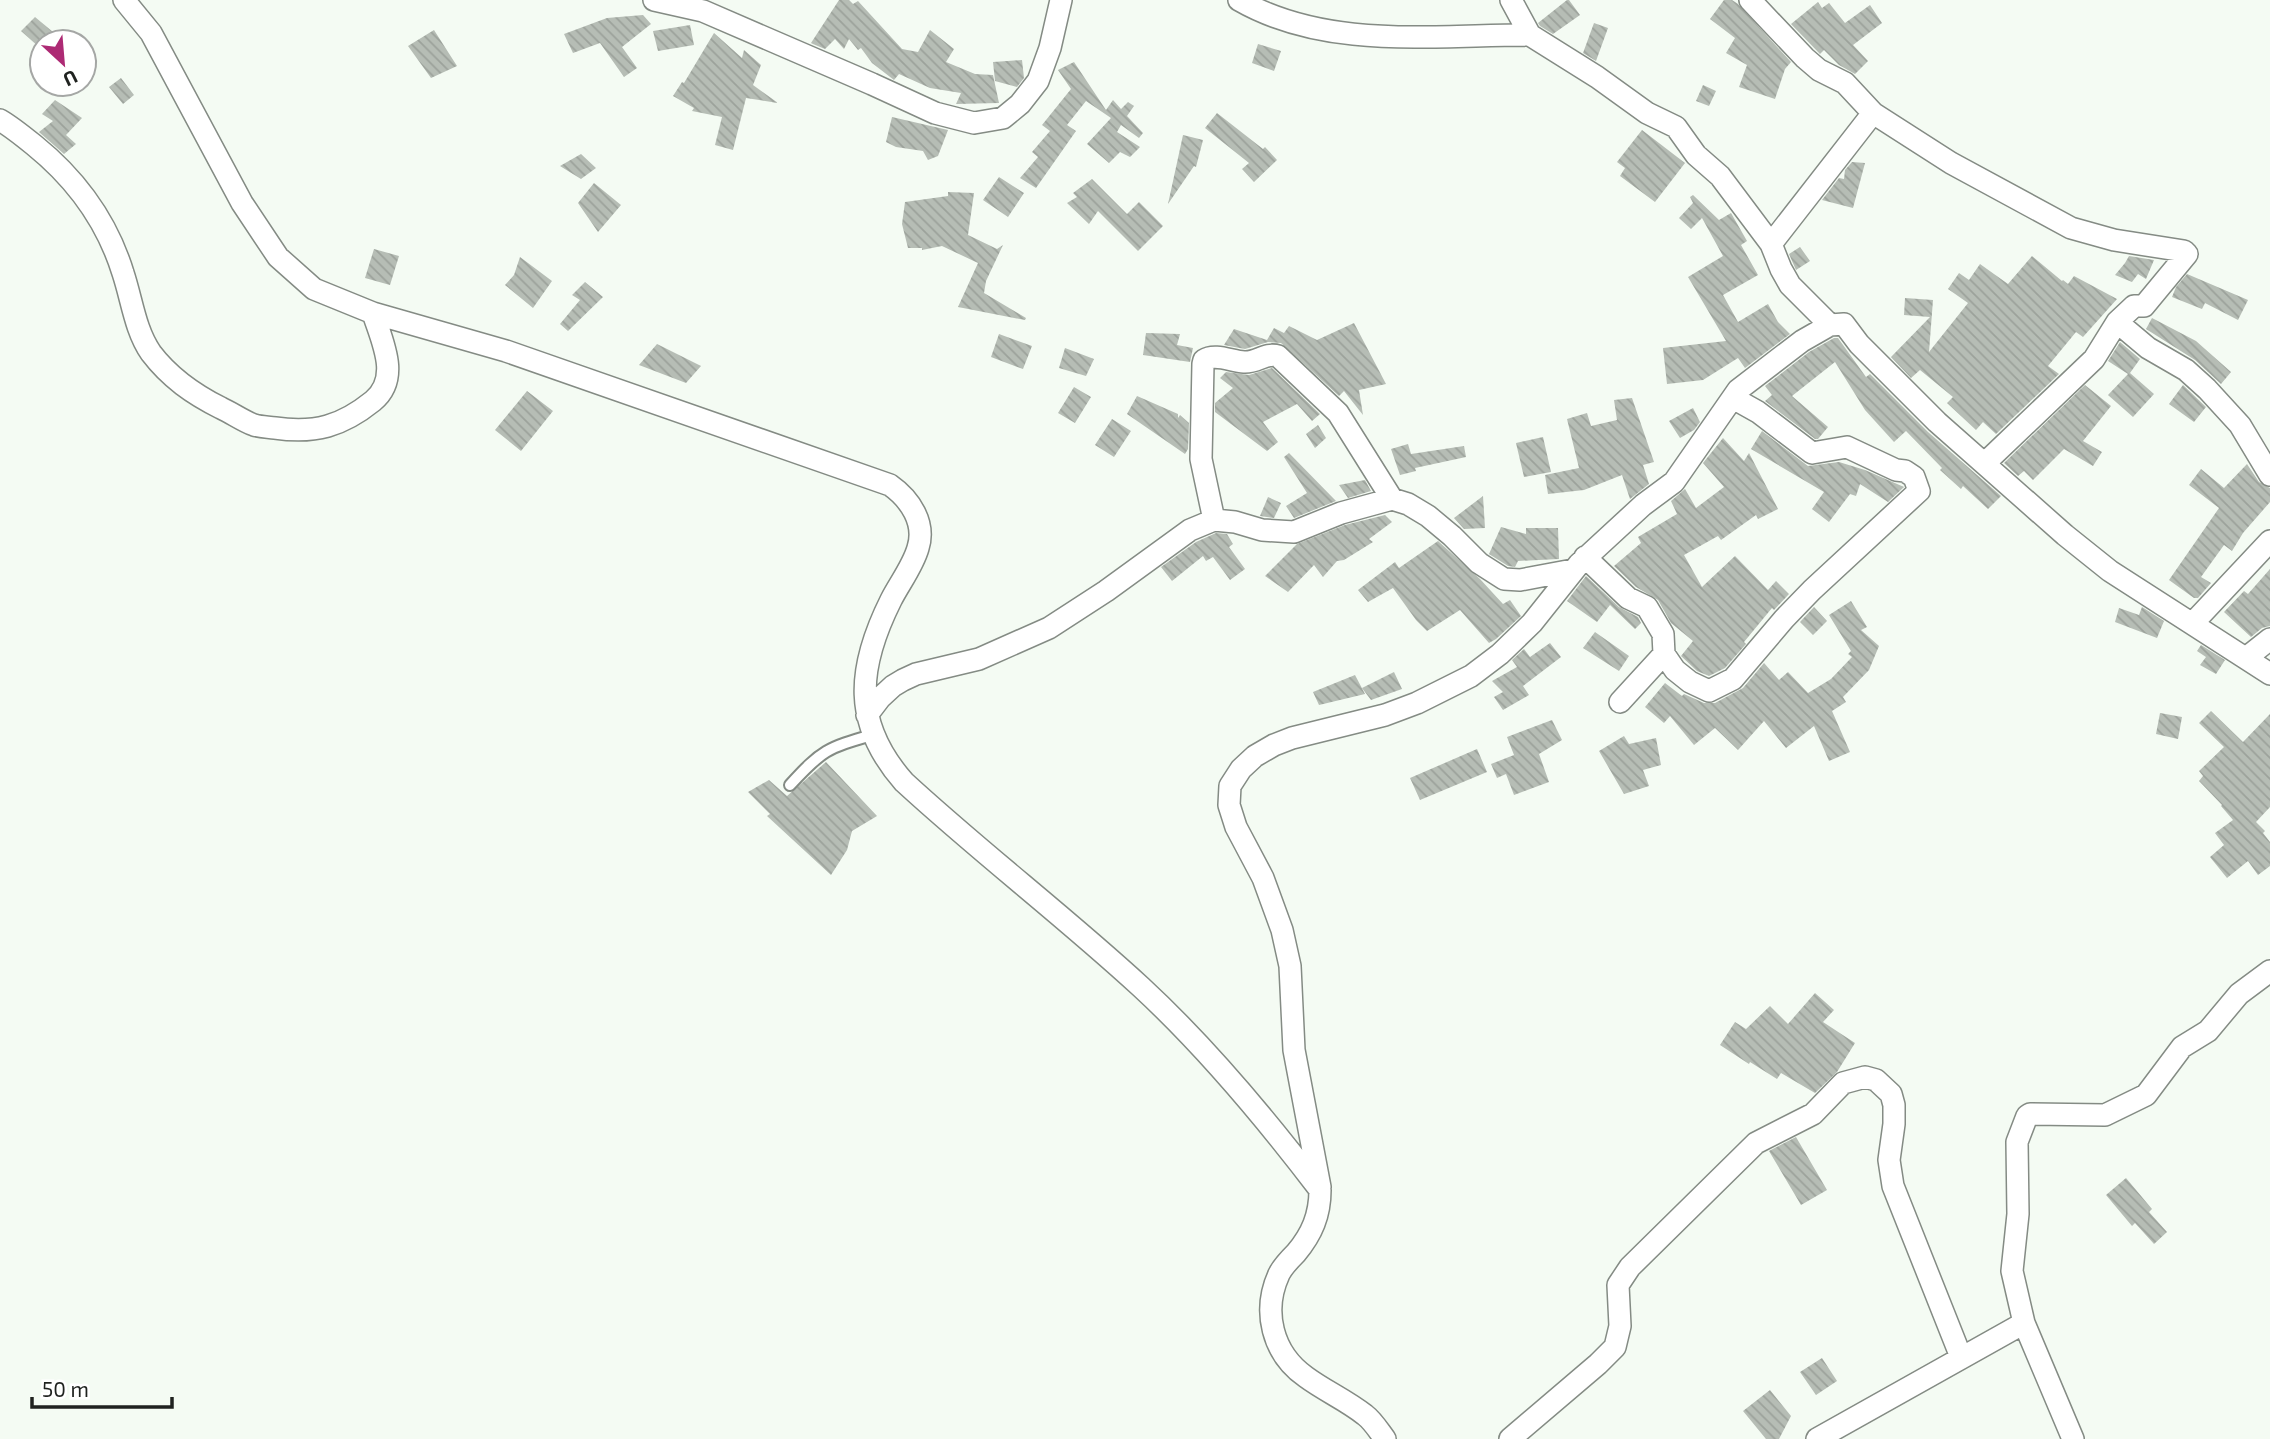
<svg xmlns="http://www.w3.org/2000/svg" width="2270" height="1439" font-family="'Exo 2',sans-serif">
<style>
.building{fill:url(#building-back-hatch)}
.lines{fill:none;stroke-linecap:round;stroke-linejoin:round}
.service-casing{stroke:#848b84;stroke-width:14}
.minor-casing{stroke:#848b84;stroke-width:24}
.service{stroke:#fff;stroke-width:10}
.minor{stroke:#fff;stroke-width:21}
</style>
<defs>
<pattern id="building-back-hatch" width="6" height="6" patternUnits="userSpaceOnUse" patternTransform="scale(1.75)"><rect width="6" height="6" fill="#b6bdb5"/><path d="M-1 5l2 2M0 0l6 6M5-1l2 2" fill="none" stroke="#9ca29b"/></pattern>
</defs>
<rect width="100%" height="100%" fill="#f4fbf3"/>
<path class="building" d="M 839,0 L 849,0 L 853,4 L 858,1 L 902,49 L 918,52 L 930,30 L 954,49 L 946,62 L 975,74 L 993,75 L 999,103 L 956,104 L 961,93 L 930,88 L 899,74 L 894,80 L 872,63 L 861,48 L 858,50 L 849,39 L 844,49 L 835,39 L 825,49 L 813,44 L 811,43 Z
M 1567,0 L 1569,0 L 1580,15 L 1553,34 L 1540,26 L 1538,23 Z
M 1724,0 L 1732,0 L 1738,4 L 1791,62 L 1785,69 L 1775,99 L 1739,87 L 1747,65 L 1726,53 L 1735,38 L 1710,19 Z
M 1818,2 L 1822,8 L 1829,3 L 1845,23 L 1870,5 L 1882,23 L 1853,45 L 1868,61 L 1855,74 L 1839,65 L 1824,50 L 1820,54 L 1791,24 Z
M 643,15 L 651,24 L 622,47 L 637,68 L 624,77 L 600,43 L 573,53 L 564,34 L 607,18 Z
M 35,17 L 53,32 L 39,47 L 21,31 Z
M 1594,23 L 1608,28 L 1596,61 L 1583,53 Z
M 690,25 L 694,45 L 658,51 L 653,31 Z
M 434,30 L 457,66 L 431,78 L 408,46 Z
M 714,33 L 742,58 L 744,50 L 761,65 L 753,85 L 778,103 L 746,98 L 733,150 L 715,145 L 722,117 L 692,111 L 694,108 L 673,96 L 682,82 L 684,83 Z
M 1258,44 L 1281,51 L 1274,71 L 1252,63 Z
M 1022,60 L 1024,78 L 1017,87 L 995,81 L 993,62 Z
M 1074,62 L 1106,110 L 1113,100 L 1121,109 L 1128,102 L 1134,106 L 1127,116 L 1143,133 L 1139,138 L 1121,125 L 1117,132 L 1140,147 L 1130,157 L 1120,152 L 1109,163 L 1087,144 L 1111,118 L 1086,101 L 1067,125 L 1076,131 L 1036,188 L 1020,178 L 1038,157 L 1032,152 L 1050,131 L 1042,125 L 1071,89 L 1058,70 Z
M 121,78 L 134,95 L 123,104 L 109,87 Z
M 1703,85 L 1716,91 L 1709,106 L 1696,101 Z
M 55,100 L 82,118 L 66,135 L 76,144 L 64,154 L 39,132 L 53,121 L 42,114 Z
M 1217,113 L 1263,149 L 1265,147 L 1277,160 L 1254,182 L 1242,169 L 1249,163 L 1205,128 Z
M 892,117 L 948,130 L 938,156 L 928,160 L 923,151 L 896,147 L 886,142 Z
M 1642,130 L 1685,163 L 1655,202 L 1620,176 L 1625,168 L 1617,162 Z
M 1183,135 L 1203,140 L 1196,167 L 1194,166 L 1168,204 Z
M 581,154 L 596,168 L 581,179 L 560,166 Z
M 1852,162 L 1865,163 L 1853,208 L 1822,200 L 1839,178 L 1844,179 L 1845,170 Z
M 999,177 L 1024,193 L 1008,217 L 983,200 Z
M 1092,179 L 1127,214 L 1139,202 L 1163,226 L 1138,251 L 1098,211 L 1089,224 L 1067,203 L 1077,197 L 1073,193 Z
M 594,183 L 621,205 L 598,232 L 578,203 Z
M 948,192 L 974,193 L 968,235 L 997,249 L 1003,245 L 986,281 L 984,293 L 1026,318 L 1025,320 L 958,307 L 978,263 L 942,246 L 922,250 L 922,248 L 908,248 L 902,224 L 905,202 L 948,196 Z
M 1693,195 L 1719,220 L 1731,213 L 1747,241 L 1741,245 L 1758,275 L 1723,295 L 1738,322 L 1768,304 L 1778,322 L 1790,334 L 1745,368 L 1738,358 L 1703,380 L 1667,384 L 1663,348 L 1726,341 L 1688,277 L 1723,256 L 1702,218 L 1691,229 L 1679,218 L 1693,203 L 1690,197 Z
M 1800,247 L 1810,261 L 1796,270 L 1789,254 Z
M 374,249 L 399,256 L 390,285 L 365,278 Z
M 2032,256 L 2062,281 L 2063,280 L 2068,284 L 2074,276 L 2117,299 L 2083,337 L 2076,332 L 2048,366 L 2059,374 L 1996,434 L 1983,422 L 1976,430 L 1947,403 L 1953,397 L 1920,370 L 1911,378 L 1891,357 L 1930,317 L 1904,315 L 1905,298 L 1933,300 L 1929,352 L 1968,303 L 1948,289 L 1959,273 L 1969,280 L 1980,264 L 2008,284 Z
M 2129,256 L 2154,260 L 2146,279 L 2138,274 L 2132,282 L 2115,275 L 2125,263 Z
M 520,257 L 552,281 L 533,308 L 505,285 L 514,275 Z
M 2187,274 L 2248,300 L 2238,320 L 2205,303 L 2202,309 L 2172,297 L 2176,287 Z
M 585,282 L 603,297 L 568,331 L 560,324 L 580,300 L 572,295 Z
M 2152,318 L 2196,341 L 2231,372 L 2221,384 L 2195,360 L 2146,329 Z
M 1354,323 L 1386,384 L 1359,390 L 1363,415 L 1344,391 L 1339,396 L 1281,343 L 1268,342 L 1245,349 L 1224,345 L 1234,329 L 1267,340 L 1274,328 L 1284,333 L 1289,326 L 1317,340 Z
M 1146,333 L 1180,334 L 1177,345 L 1193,348 L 1190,362 L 1143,355 Z
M 999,334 L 1032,346 L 1023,369 L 991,357 Z
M 1834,338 L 1838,338 L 1866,377 L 1870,374 L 1928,432 L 2001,496 L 1988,509 L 1963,486 L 1961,489 L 1940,470 L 1942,468 L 1906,431 L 1894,442 L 1865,410 L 1835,362 L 1792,396 L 1828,427 L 1818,439 L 1815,439 L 1765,401 L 1772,395 L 1765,386 L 1809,352 Z
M 2120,342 L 2140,359 L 2130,373 L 2154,394 L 2133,417 L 2108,395 L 2128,374 L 2108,361 Z
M 657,344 L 701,366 L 686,383 L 639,365 Z
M 1065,348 L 1094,359 L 1086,376 L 1059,368 Z
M 1272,368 L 1320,414 L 1312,421 L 1297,404 L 1263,422 L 1278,442 L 1267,451 L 1215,412 L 1215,403 L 1233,388 L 1220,378 L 1226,372 L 1249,375 Z
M 2085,385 L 2111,406 L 2083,441 L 2102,452 L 2093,466 L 2064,449 L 2033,480 L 2024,471 L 2018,476 L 2004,463 Z
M 2183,385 L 2206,407 L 2194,422 L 2169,404 Z
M 1074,387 L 1091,397 L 1075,423 L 1058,413 Z
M 527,391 L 553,411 L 521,451 L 495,430 Z
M 1137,396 L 1178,414 L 1178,418 L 1180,415 L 1189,423 L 1188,449 L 1185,454 L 1127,414 Z
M 1632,398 L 1654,462 L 1643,465 L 1649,484 L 1630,499 L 1622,475 L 1584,490 L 1548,494 L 1545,475 L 1579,468 L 1567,419 L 1587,413 L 1591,426 L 1617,420 L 1614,400 Z
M 1693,408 L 1700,422 L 1694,430 L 1680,438 L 1669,421 Z
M 1112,419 L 1131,431 L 1114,457 L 1095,445 Z
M 1318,425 L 1326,438 L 1315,448 L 1306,434 Z
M 1762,431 L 1808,466 L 1839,462 L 1865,470 L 1904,487 L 1888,502 L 1860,484 L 1856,496 L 1850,494 L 1829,522 L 1812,509 L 1824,492 L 1751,449 Z
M 1543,437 L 1551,472 L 1524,477 L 1516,443 Z
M 1723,438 L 1744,461 L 1749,453 L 1778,509 L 1758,519 L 1756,515 L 1721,540 L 1718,536 L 1684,555 L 1702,587 L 1735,556 L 1768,590 L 1776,581 L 1789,594 L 1774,610 L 1772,608 L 1744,642 L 1746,644 L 1725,668 L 1709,676 L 1697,671 L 1681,656 L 1693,641 L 1671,623 L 1658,600 L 1636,587 L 1614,566 L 1641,543 L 1638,537 L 1677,514 L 1671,501 L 1685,489 L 1696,508 L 1724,487 L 1703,463 Z
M 1408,444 L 1411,454 L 1464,446 L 1466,457 L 1415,468 L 1416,471 L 1400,475 L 1391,449 Z
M 1289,453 L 1336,501 L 1294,518 L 1286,506 L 1307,493 L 1284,457 Z
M 2247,464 L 2259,482 L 2270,488 L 2270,502 L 2243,533 L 2232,551 L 2224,545 L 2201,577 L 2211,583 L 2198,598 L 2194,598 L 2169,580 L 2219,508 L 2189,485 L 2201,469 L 2224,488 Z
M 1365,480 L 1371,491 L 1348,498 L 1339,485 Z
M 1483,496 L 1485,528 L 1464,529 L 1454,518 Z
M 1268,497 L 1281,503 L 1274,518 L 1260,516 Z
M 1385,515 L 1392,522 L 1369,539 L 1373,542 L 1344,560 L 1337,561 L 1323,577 L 1314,565 L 1288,592 L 1265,576 L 1297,544 L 1345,525 Z
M 1501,527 L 1526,534 L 1526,528 L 1558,528 L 1559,559 L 1518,561 L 1515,567 L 1508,566 L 1489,554 Z
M 1216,533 L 1227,534 L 1233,544 L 1229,547 L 1245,569 L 1230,580 L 1213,557 L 1206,561 L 1203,556 L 1172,581 L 1161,567 L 1196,542 Z
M 1438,541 L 1480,579 L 1503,604 L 1510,600 L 1521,616 L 1496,639 L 1489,643 L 1460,610 L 1427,631 L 1416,620 L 1393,588 L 1368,602 L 1358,590 L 1395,562 L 1399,568 Z
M 2270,569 L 2270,626 L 2262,628 L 2251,637 L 2224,612 L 2244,591 L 2248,594 Z
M 1586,576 L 1619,607 L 1638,617 L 1641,623 L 1635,629 L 1610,605 L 1597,622 L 1567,601 Z
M 1851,601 L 1867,627 L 1861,630 L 1879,646 L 1869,670 L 1843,697 L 1846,702 L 1832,711 L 1850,752 L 1829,761 L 1814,726 L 1786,748 L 1764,721 L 1738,750 L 1715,728 L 1694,745 L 1670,716 L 1664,723 L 1645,707 L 1665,683 L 1682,696 L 1684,694 L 1704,703 L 1715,703 L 1743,688 L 1764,663 L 1779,680 L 1788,672 L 1808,693 L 1831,679 L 1852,657 L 1848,654 L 1851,651 L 1829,615 Z
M 1814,607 L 1827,621 L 1813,635 L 1800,622 Z
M 2142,607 L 2164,621 L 2157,638 L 2115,622 L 2119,608 L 2139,615 Z
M 1595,632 L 1629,656 L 1619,671 L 1583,648 Z
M 1550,643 L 1561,657 L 1523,686 L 1529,695 L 1503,710 L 1494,697 L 1503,692 L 1492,681 L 1517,667 L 1512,660 L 1524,649 L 1530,657 Z
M 2201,645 L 2225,660 L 2216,674 L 2200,665 L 2206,657 L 2197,651 Z
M 1394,672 L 1402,689 L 1371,700 L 1362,688 Z
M 1355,675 L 1365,694 L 1319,705 L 1313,692 Z
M 2211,711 L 2243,742 L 2270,714 L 2270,807 L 2256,822 L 2265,831 L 2263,833 L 2270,842 L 2270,866 L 2258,875 L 2248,861 L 2227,878 L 2210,857 L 2224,845 L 2215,833 L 2233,820 L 2221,806 L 2222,805 L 2199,781 L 2203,776 L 2199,771 L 2224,747 L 2199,723 Z
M 2160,713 L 2182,717 L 2178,739 L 2156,734 Z
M 1552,720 L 1562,740 L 1539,754 L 1549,782 L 1514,795 L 1506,774 L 1497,778 L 1491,764 L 1514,755 L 1507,737 Z
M 1624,736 L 1629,744 L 1656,738 L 1661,765 L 1643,770 L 1649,786 L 1624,794 L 1599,751 Z
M 1477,749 L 1487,772 L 1420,800 L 1410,778 Z
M 826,762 L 877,816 L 852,831 L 847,850 L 831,875 L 767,816 L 770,814 L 748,792 L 769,780 L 787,796 Z
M 1815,993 L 1834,1010 L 1823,1022 L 1855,1043 L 1837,1072 L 1815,1093 L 1781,1073 L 1777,1079 L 1750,1062 L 1749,1064 L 1720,1045 L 1735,1022 L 1746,1029 L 1770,1006 L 1788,1024 Z
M 1796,1137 L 1827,1190 L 1801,1205 L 1769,1151 Z
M 2126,1178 L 2152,1209 L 2149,1212 L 2167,1232 L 2154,1244 L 2135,1223 L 2132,1226 L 2106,1195 Z
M 1822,1358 L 1837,1381 L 1816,1395 L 1800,1372 Z
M 1770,1390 L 1791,1416 L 1779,1439 L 1766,1439 L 1743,1411 Z"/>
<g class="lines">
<g class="service-casing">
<path id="service" d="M 790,785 C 822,750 827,748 872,735"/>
</g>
<g class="minor-casing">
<path id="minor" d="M 654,0 L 703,11 L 872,84 L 935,113 L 974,123 L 1003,118 L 1020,104 L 1038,81 L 1050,48 L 1061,0
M 1239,0 C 1326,50 1434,35 1530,35
M 1750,0 L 1805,58 L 1819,70 L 1845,83 L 1873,113
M 0,120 C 12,127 23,136 34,145 C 76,179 107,221 123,273 C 132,300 135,330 151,353 C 170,378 193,394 221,408 C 232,413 243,421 254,425 C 260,427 268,427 275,428 C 315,434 342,426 373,401 C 401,378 382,341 373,313 L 314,289 L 278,257 L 242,203 L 151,33 L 124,0
M 1771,244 L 1873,113 L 1951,163 L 2071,228 L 2114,240 L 2184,251 L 2187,254 L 2144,306 L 2134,306 L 2117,322 L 2094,359 L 1985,463
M 373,313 L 506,351 L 890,485 C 910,499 926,523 918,548 C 913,566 899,584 891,600 C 857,668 852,723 904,782 C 981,853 1064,916 1141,987 C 1207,1048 1266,1119 1320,1190 C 1320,1215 1312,1234 1296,1253 C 1290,1259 1283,1266 1279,1274 C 1262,1311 1272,1353 1306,1377 C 1325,1391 1346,1400 1365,1415 C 1373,1421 1379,1431 1385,1439
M 2117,322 L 2148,348 L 2186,370 L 2207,389 L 2240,425 L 2270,475
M 1830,325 L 1844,324 L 1859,344 L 1937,422 L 2065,535 L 2110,571 L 2270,674
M 1214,520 L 1201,459 L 1203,364 L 1204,360 C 1215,353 1231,361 1244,362 C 1257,363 1266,352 1278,356 L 1338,413 L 1392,499
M 1585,557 L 1628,598 L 1647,607 L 1663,634 L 1664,654 L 1675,670 L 1690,682 L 1709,691 L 1733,679 L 1784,619 L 1812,590 L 1919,491 L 1914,477 L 1905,471 L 1896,470 L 1847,447 L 1812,453 L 1758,412 L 1733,398
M 2193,623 L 2270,541
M 2246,658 L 2270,639
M 1620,702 L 1664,654
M 867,715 L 880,698 L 893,686 L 903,680 L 916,674 L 979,659 L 1049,628 L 1106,591 L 1190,530 L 1214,520 L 1235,522 L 1262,530 L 1294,532 L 1341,513 L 1392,499 L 1408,504 L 1428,516 L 1452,536 L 1479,563 L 1504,579 L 1520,580 L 1573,570
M 1320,1187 L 1294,1050 L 1290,966 L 1282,930 L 1263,878 L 1236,827 L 1229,805 L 1230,786 L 1241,769 L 1255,756 L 1274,745 L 1292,738 L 1385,715 L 1417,703 L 1471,676 L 1500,654 L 1532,623 L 1579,564 L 1643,505 L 1674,482 L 1738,390 L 1802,341 L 1830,325 L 1790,285 L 1781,269 L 1771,244 L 1720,176 L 1696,155 L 1676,127 L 1647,113 L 1597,77 L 1530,35 L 1511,0
M 1510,1439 L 1598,1364 L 1615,1347 L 1620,1326 L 1618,1285 L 1630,1267 L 1756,1143 L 1813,1114 L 1843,1083 L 1865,1077 L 1876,1080 L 1891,1094 L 1894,1105 L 1894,1124 L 1889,1160 L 1893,1186 L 1961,1357
M 1817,1439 L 2024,1323
M 2073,1439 L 2024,1323 L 2012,1271 L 2018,1214 L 2017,1142 L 2027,1116 L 2030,1114 L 2105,1115 L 2146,1095 L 2182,1047 L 2208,1031 L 2239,994 L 2270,971"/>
</g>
<use href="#service" class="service"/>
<use href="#minor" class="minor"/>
</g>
<g transform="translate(63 63) rotate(154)"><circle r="33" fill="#ffffff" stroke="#a5a7a5" stroke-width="2"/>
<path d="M0-5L12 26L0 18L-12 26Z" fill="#ad2a74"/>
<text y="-10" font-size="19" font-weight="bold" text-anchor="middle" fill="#1f221f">U</text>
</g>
<path d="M32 1397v10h140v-10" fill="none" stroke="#1f221f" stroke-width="3.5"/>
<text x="42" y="1397" font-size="21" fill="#1f221f" stroke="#ffffff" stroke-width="5" paint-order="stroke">50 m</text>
</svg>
